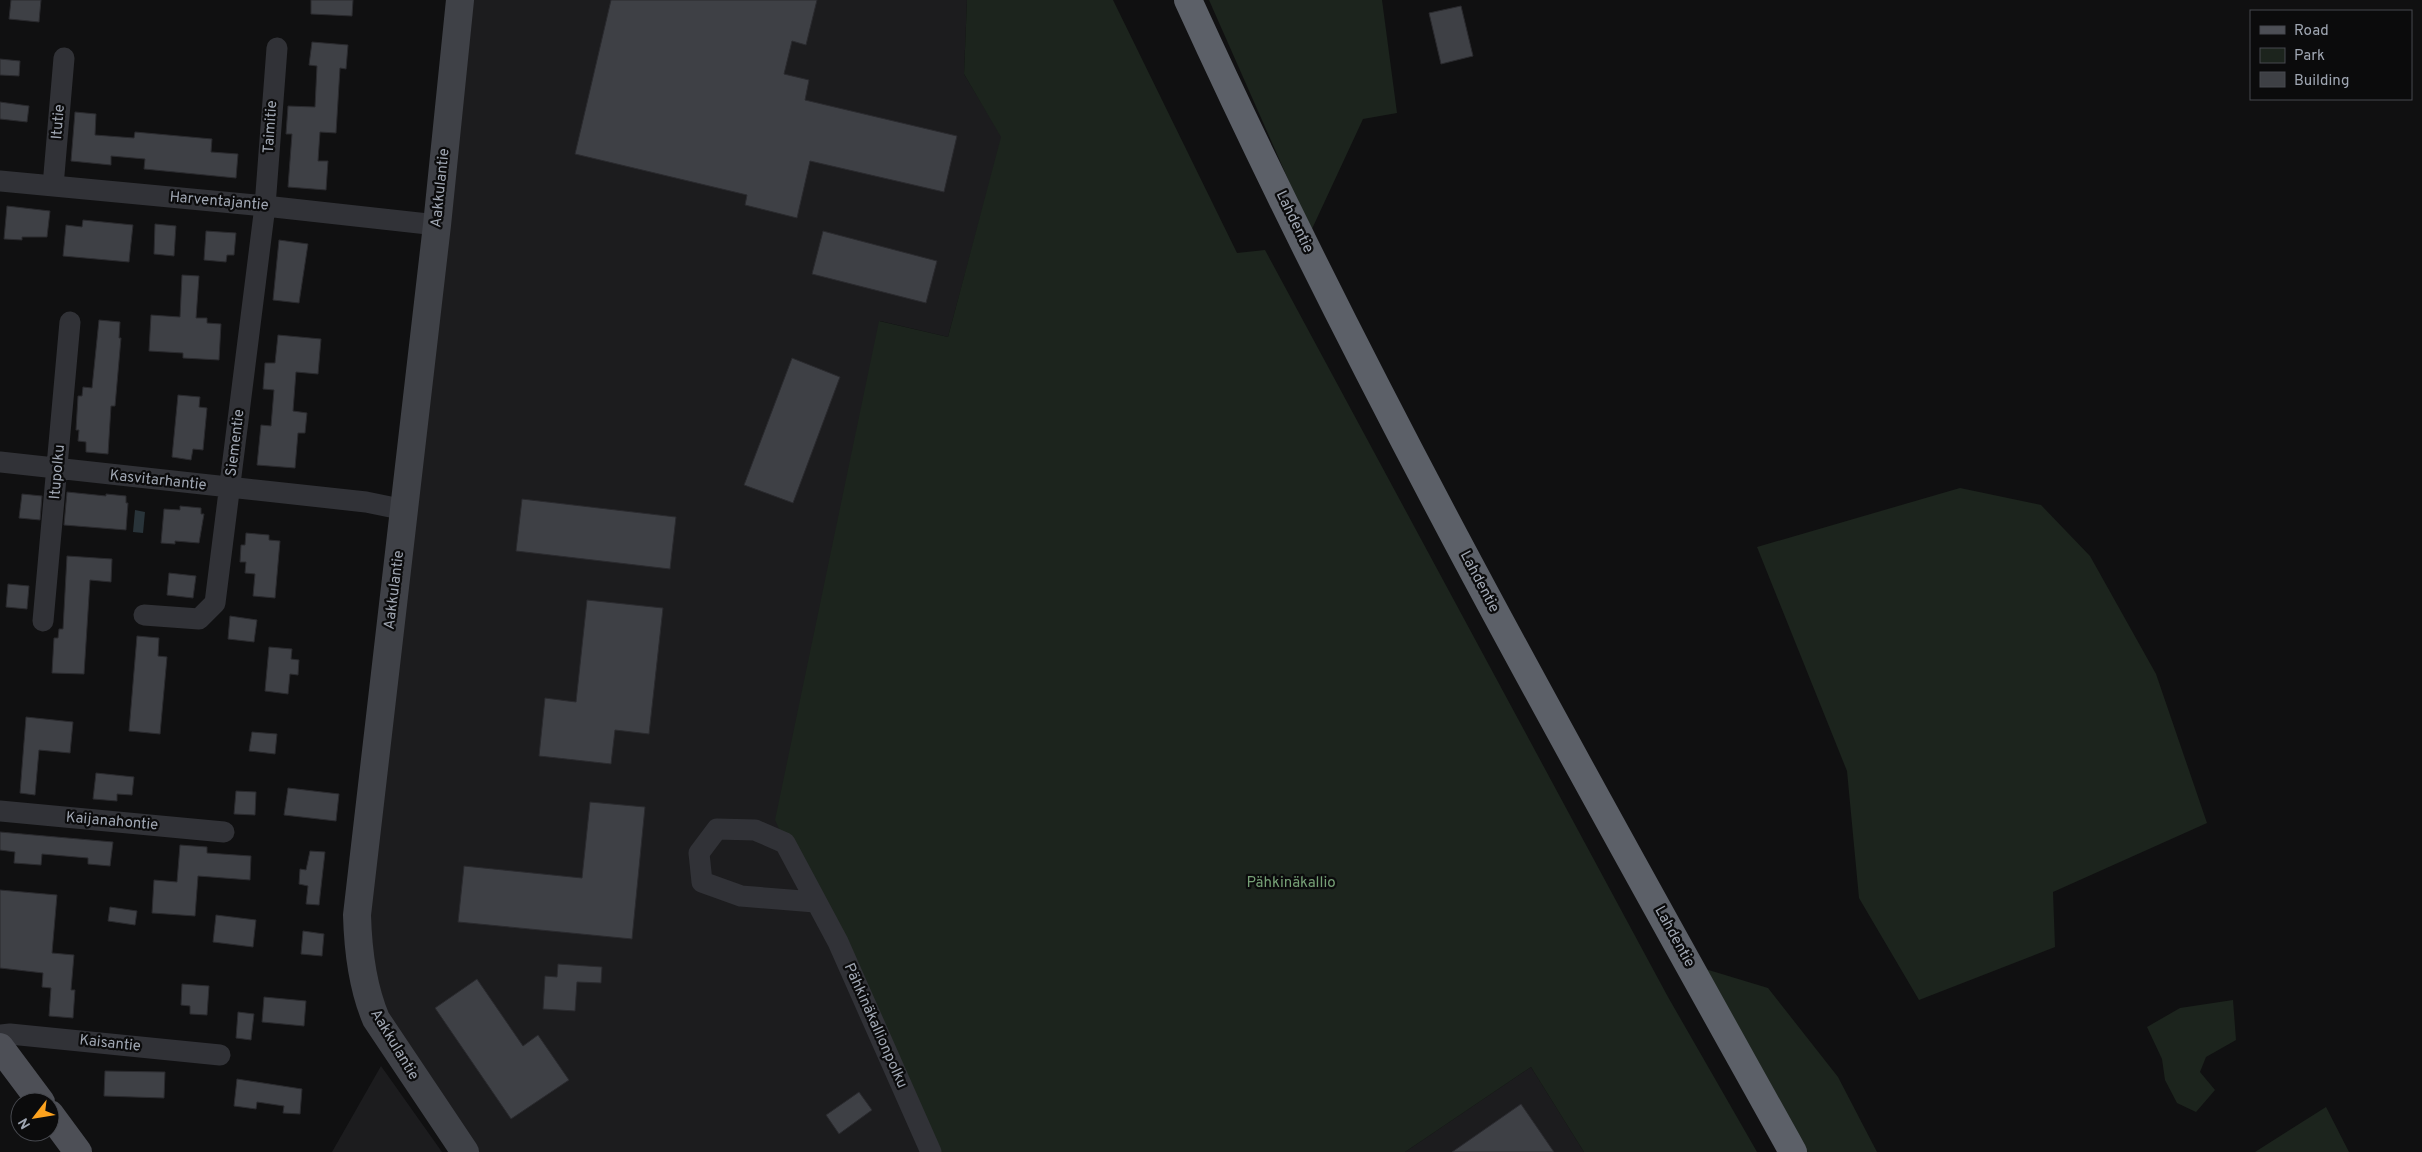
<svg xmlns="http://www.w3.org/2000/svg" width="2422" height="1152" font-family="Overpass,sans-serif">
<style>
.built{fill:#1c1c1e}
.green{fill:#1c241d}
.water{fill:#29343a}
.building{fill:#3e4045;stroke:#2a2a2e}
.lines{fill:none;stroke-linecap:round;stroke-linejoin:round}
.street{stroke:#313237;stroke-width:21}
.secondary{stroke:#3f4147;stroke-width:28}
.primary{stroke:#4d4f56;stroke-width:28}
.highway{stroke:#5c6068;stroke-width:28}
.labels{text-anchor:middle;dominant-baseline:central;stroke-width:4.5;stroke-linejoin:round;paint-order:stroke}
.street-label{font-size:15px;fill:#a0a7b3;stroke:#0b0b0c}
.park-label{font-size:15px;fill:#76a076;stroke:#0b0b0c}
</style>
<rect width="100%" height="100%" fill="#101011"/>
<path class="built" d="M 460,0 L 967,0 L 964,74 L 1002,137 L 948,337 L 880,321 L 929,1152 L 465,1152 L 362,972 Z
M 381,1066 L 442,1152 L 332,1152 Z
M 1531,1067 L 1584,1152 L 1405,1152 Z"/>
<path class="green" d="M 967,0 L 1113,0 L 1237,253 L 1265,250 L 1668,997 L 1757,1152 L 1584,1152 L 1531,1067 L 1405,1152 L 929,1152 L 775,820 L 879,321 L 948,337 L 1001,137 L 964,74 Z
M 1209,0 L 1382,0 L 1397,113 L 1363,119 L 1311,231 Z
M 1960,488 L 2041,505 L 2090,556 L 2156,674 L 2207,823 L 2053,892 L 2055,947 L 1919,1000 L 1859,898 L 1847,771 L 1757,547 Z
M 1702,968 L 1768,988 L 1838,1077 L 1877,1152 L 1807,1152 Z
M 2233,1000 L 2236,1040 L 2206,1057 L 2200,1072 L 2215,1090 L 2196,1112 L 2177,1103 L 2165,1080 L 2162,1059 L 2147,1027 L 2180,1008 Z
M 2326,1107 L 2349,1152 L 2254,1152 L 2255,1152 Z"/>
<path class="water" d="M 135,510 L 145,512 L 143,533 L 133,532 Z"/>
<path class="building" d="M 11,0 L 41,0 L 39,22 L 9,19 Z
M 311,0 L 353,0 L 352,16 L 311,14 Z
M 611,0 L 817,0 L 806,45 L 792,41 L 784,74 L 809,80 L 805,100 L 957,136 L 944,192 L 810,161 L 797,218 L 745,205 L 747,195 L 575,154 Z
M 1461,6 L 1473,56 L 1441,64 L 1429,13 Z
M 312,42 L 348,45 L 346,69 L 340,68 L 336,133 L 320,132 L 318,161 L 328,161 L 326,190 L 288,187 L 292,134 L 286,134 L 288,106 L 315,107 L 317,66 L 309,65 Z
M 0,59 L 20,61 L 19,76 L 0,75 Z
M 0,102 L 29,106 L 27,122 L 0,119 Z
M 75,112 L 96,114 L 95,135 L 134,138 L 135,132 L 212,139 L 211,152 L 238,154 L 236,178 L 144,169 L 145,159 L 111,156 L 111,165 L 71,161 Z
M 7,206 L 50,211 L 47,237 L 22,237 L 22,240 L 4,239 Z
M 83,220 L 133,225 L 129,262 L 63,256 L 66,225 L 82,227 Z
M 155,224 L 176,226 L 174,256 L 154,254 Z
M 206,231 L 236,233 L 234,255 L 227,255 L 226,262 L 204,260 Z
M 823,231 L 937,261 L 926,303 L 812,274 Z
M 279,240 L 308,244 L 299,303 L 273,300 Z
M 182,275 L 199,276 L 196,318 L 207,318 L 207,323 L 221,324 L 219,360 L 183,358 L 183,353 L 149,351 L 151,315 L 180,317 Z
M 99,320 L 120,322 L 119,338 L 121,338 L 115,406 L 111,406 L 108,454 L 86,452 L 86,442 L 78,441 L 79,430 L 76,430 L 78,396 L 82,396 L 83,387 L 92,388 Z
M 278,335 L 321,339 L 318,374 L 296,372 L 293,411 L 307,413 L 305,433 L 298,433 L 295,468 L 257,465 L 261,425 L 271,426 L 274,390 L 263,389 L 265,363 L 275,363 Z
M 792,358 L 840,377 L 793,503 L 744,485 Z
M 178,395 L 200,397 L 199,407 L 207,408 L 203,450 L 193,449 L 191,460 L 172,457 Z
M 67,492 L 106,496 L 106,494 L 126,496 L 126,503 L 128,503 L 126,530 L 64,525 Z
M 22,494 L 42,496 L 40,520 L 19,518 Z
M 522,499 L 676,517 L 670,569 L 516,551 Z
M 180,506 L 201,508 L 201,514 L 204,514 L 199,543 L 175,541 L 175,544 L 161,543 L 164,509 L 180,510 Z
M 246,533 L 269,535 L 269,540 L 280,541 L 275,598 L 253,596 L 255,574 L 245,573 L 246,562 L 240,562 L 241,545 L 245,545 Z
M 67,556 L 112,559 L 111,582 L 90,580 L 84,674 L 52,673 L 54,638 L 58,638 L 59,629 L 63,629 Z
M 169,573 L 196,576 L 193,598 L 167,595 Z
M 8,584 L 29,586 L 27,609 L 6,607 Z
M 587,600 L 663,608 L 649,734 L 615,730 L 611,764 L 539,756 L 545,698 L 576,702 Z
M 230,616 L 257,620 L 254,642 L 228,639 Z
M 137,636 L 159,638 L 158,656 L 167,657 L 160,734 L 129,731 Z
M 269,647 L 292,649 L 291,659 L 299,660 L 298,675 L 290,674 L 288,694 L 265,691 Z
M 26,717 L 73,722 L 70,753 L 39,750 L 35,795 L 20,793 Z
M 252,732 L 277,734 L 275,754 L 249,751 Z
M 96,773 L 134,777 L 132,795 L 117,794 L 117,801 L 93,799 Z
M 288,788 L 339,794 L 336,821 L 284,815 Z
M 236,791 L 256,792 L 255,815 L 234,814 Z
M 590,802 L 645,807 L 632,939 L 458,922 L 464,866 L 582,878 Z
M 0,832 L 113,842 L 110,866 L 88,864 L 88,858 L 42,854 L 41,865 L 14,863 L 15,852 L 0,850 Z
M 180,845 L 207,847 L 207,853 L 251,856 L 250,880 L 198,876 L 195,916 L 152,913 L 154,880 L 177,882 Z
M 310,851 L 325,852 L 319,905 L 306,904 L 308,886 L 299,884 L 300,869 L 306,870 Z
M 0,890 L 57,895 L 52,953 L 74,955 L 71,990 L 75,990 L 73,1018 L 49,1016 L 51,988 L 42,987 L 43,973 L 0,968 Z
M 110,907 L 137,911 L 135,925 L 108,921 Z
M 216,915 L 256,920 L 253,947 L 213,942 Z
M 303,931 L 324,934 L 322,956 L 301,954 Z
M 558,964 L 602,967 L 601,983 L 577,982 L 575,1011 L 543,1009 L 545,976 L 557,977 Z
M 477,979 L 523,1046 L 538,1035 L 569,1080 L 511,1119 L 435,1008 Z
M 182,984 L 209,986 L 207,1015 L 190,1014 L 190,1006 L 181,1005 Z
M 264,997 L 306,1001 L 304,1026 L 262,1022 Z
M 238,1012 L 254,1014 L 251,1040 L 236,1038 Z
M 105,1071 L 165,1072 L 164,1098 L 104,1096 Z
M 237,1079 L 302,1089 L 300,1114 L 283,1113 L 284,1106 L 257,1102 L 256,1109 L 234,1106 Z
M 859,1092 L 872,1110 L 839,1134 L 826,1115 Z
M 1521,1104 L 1554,1152 L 1452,1152 Z"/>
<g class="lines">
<path class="street" d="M 0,181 L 265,206 L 437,225
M 53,186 L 64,58
M 0,462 L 366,502 L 405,510
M 144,615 L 199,619 L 215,603 L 265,206 L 277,48
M 43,621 L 70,322
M 0,811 L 224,832
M 815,902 L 741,896 L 702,882 L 699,853 L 717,829 L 755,830 L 785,843 L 838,942 L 931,1152
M 0,1035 L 10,1034 L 220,1055"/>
<path class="secondary" d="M 460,0 L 437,225 L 357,915 C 358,951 362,986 376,1019 L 465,1152"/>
<path class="primary" d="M 0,1047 L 41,1102
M 50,1114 L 78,1152"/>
<path class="highway" d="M 1188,0 C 1368,395 1582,773 1793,1152"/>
</g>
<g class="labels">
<g class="street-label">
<text transform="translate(59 122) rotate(-85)">Itutie</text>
<text transform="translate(271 127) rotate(-86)">Taimitie</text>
<text transform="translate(441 188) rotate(-84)">Aakkulantie</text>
<text transform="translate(219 202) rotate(5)">Harventajantie</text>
<text transform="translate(1294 222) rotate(64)">Lahdentie</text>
<text transform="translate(236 443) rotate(-83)">Siementie</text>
<text transform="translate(58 472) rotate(-85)">Itupolku</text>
<text transform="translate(158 481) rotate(6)">Kasvitarhantie</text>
<text transform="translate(1479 582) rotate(62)">Lahdentie</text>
<text transform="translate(395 590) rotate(-83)">Aakkulantie</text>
<text transform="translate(112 822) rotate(5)">Kaijanahontie</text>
<text transform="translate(1674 937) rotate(61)">Lahdentie</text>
<text transform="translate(875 1026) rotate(66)">Pähkinäkallionpolku</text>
<text transform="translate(110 1044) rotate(6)">Kaisantie</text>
<text transform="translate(394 1045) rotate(59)">Aakkulantie</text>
</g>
<g class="park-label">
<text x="1291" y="883">Pähkinäkallio</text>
</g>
</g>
<rect x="2250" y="10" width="162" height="90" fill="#0b0b0c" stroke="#47494f"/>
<rect x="2260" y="26" width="25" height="8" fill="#4d4f56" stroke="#47494f"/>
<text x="2294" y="35" font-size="15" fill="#a0a7b3">Road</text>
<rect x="2260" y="48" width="25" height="15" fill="#1c241d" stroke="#47494f"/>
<text x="2294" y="60" font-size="15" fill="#a0a7b3">Park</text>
<rect x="2260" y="72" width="25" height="15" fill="#3e4045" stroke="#47494f"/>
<text x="2294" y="85" font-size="15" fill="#a0a7b3">Building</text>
<g transform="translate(35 1117) rotate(239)"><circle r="24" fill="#0b0b0c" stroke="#47494f"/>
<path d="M0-4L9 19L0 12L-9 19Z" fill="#fca21e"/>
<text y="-8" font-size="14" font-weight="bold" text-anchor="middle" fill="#a0a7b3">N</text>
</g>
</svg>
